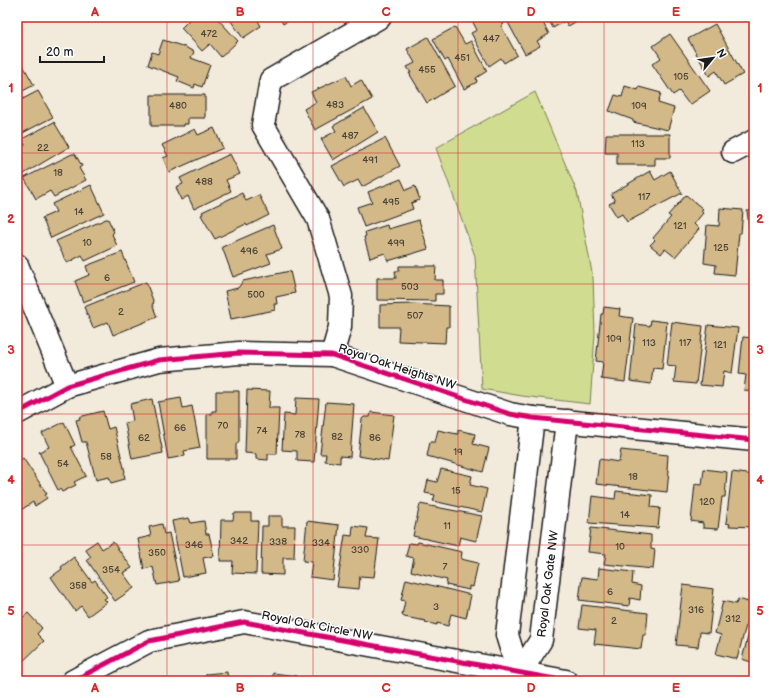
<svg xmlns="http://www.w3.org/2000/svg" width="771" height="698" font-family="'Balsamiq Sans',sans-serif">
<style>
.green{fill:#d0dd90;stroke:#767c56}
.building{fill:#d3b888;stroke:#1c1c1c}
.lines{fill:none;stroke-linecap:round;stroke-linejoin:round}
.street-casing{stroke:#1c1c1c;stroke-width:25}
.street{stroke:#fff;stroke-width:22}
.cycleway-casing{stroke:#fff;stroke-width:8}
.cycleway{stroke:#d6006c;stroke-width:5}
.grid{fill:none;stroke:#d62828;stroke-width:1;stroke-opacity:0.55}
.labels{text-anchor:middle;dominant-baseline:central;stroke-width:3;stroke-linejoin:round;paint-order:stroke}
.number-label{font-size:10px;fill:#4a4337}
.street-label{font-size:12px;fill:#1c1c1c;stroke:#fff}
.neatline{fill:none;stroke:#d62828;stroke-width:1.5}
.grid-label{font-size:13px;text-anchor:middle;font-weight:bold;fill:#d62828}
</style>
<rect width="100%" height="100%" fill="#f2eadb"/>
<filter id="ink" filterUnits="userSpaceOnUse"><feTurbulence type="fractalNoise" baseFrequency=".025" numOctaves="2"/><feDisplacementMap in="SourceGraphic" scale="8" xChannelSelector="R" yChannelSelector="G"/><feConvolveMatrix kernelMatrix="1 2 1 2 8 2 1 2 1" color-interpolation-filters="sRGB"/></filter>
<g filter="url(#ink)">
<path class="green" d="M 535,92 L 577,192 L 593,278 L 595,334 L 590,404 L 522,396 L 482,389 L 475,256 L 436,148 Z"/>
<path class="building" d="M 188,17 L 216,17 L 238,41 L 221,57 L 210,44 L 202,51 L 181,28 L 190,19 Z
M 228,17 L 256,17 L 261,26 L 243,38 Z
M 279,17 L 294,17 L 283,24 Z
M 470,17 L 500,17 L 504,24 L 501,26 L 517,55 L 504,63 L 501,58 L 489,66 L 471,33 L 477,30 Z
M 505,17 L 540,17 L 549,34 L 537,41 L 540,46 L 525,54 Z
M 547,17 L 580,17 L 581,19 L 568,26 L 565,21 L 553,28 Z
M 715,24 L 743,74 L 724,85 L 716,71 L 709,76 L 688,39 Z
M 455,27 L 465,44 L 471,41 L 487,71 L 476,78 L 477,82 L 464,89 L 448,59 L 445,61 L 433,39 Z
M 670,34 L 710,91 L 691,104 L 688,103 L 679,91 L 673,95 L 652,64 L 661,58 L 653,46 Z
M 428,37 L 455,86 L 427,103 L 409,73 L 411,73 L 407,67 L 415,63 L 407,49 Z
M 163,40 L 185,47 L 194,52 L 191,58 L 210,65 L 202,87 L 195,84 L 194,88 L 177,81 L 179,77 L 148,65 L 152,52 L 158,54 Z
M 20,60 L 34,85 L 17,94 L 17,61 Z
M 346,76 L 351,86 L 361,80 L 372,99 L 315,130 L 304,109 L 316,102 L 311,92 Z
M 625,86 L 638,90 L 639,87 L 661,93 L 658,103 L 674,108 L 668,130 L 633,122 L 633,120 L 609,111 L 615,95 L 622,97 Z
M 38,91 L 53,117 L 17,136 L 17,102 Z
M 151,95 L 205,95 L 205,118 L 188,118 L 188,124 L 184,124 L 184,126 L 151,126 Z
M 364,108 L 378,132 L 333,160 L 321,139 L 336,131 L 333,126 Z
M 54,122 L 69,147 L 22,175 L 17,165 L 17,150 L 25,145 L 22,139 Z
M 214,128 L 223,148 L 169,172 L 163,158 L 168,156 L 162,145 L 195,129 L 198,135 Z
M 606,134 L 670,134 L 670,158 L 655,158 L 655,165 L 617,165 L 617,153 L 605,153 Z
M 385,138 L 400,166 L 362,187 L 358,180 L 344,187 L 332,166 Z
M 72,154 L 75,154 L 82,166 L 79,168 L 86,180 L 54,197 L 50,191 L 36,199 L 24,178 Z
M 230,154 L 240,174 L 226,180 L 231,191 L 194,209 L 188,196 L 181,200 L 176,187 L 183,184 L 180,178 Z
M 650,171 L 655,180 L 670,171 L 682,193 L 627,222 L 622,214 L 617,217 L 609,204 L 615,201 L 611,194 Z
M 401,179 L 406,190 L 415,186 L 420,200 L 411,203 L 413,209 L 364,227 L 357,207 L 372,202 L 368,192 Z
M 91,185 L 104,213 L 51,238 L 42,218 L 56,212 L 52,204 Z
M 242,193 L 246,201 L 259,195 L 269,215 L 247,226 L 246,224 L 215,239 L 201,215 L 203,214 L 202,212 Z
M 686,195 L 703,209 L 701,211 L 703,213 L 694,224 L 699,229 L 675,257 L 665,249 L 661,254 L 650,245 L 655,240 L 653,238 L 671,217 L 668,215 Z
M 720,208 L 743,210 L 741,233 L 739,233 L 735,275 L 715,273 L 716,265 L 704,263 L 707,225 L 719,226 Z
M 754,210 L 754,262 L 747,211 Z
M 106,219 L 108,219 L 114,232 L 112,234 L 117,246 L 85,261 L 82,255 L 67,263 L 56,241 Z
M 419,220 L 428,249 L 388,261 L 385,253 L 370,258 L 364,237 L 366,236 L 365,232 L 387,225 L 388,229 Z
M 273,225 L 282,249 L 267,254 L 271,263 L 233,277 L 222,247 Z
M 122,252 L 134,282 L 83,302 L 75,281 L 89,275 L 86,266 Z
M 399,266 L 436,266 L 435,280 L 443,280 L 443,294 L 435,294 L 435,301 L 377,300 L 377,278 L 396,278 L 395,271 L 399,271 Z
M 290,271 L 295,293 L 276,297 L 277,304 L 274,304 L 275,310 L 231,319 L 225,291 L 238,288 L 243,281 Z
M 146,282 L 154,303 L 152,304 L 157,317 L 113,335 L 108,322 L 93,328 L 84,307 Z
M 412,304 L 449,306 L 449,327 L 446,327 L 445,343 L 398,341 L 399,327 L 380,327 L 380,305 Z
M 604,307 L 620,309 L 619,316 L 633,318 L 625,382 L 601,379 L 603,362 L 596,361 L 601,314 L 603,314 Z
M 651,320 L 667,322 L 662,369 L 653,368 L 651,384 L 630,381 L 636,324 L 650,326 Z
M 672,322 L 703,326 L 696,384 L 674,382 L 676,366 L 667,365 Z
M 708,325 L 738,328 L 732,373 L 724,371 L 722,387 L 700,385 Z
M 743,337 L 754,338 L 754,391 L 744,390 L 746,375 L 739,374 Z
M 247,390 L 270,391 L 269,408 L 279,408 L 277,454 L 268,454 L 268,460 L 256,459 L 256,454 L 245,453 Z
M 216,391 L 239,391 L 239,441 L 236,445 L 236,459 L 207,459 L 207,414 L 212,414 L 212,411 L 216,411 Z
M 181,398 L 183,408 L 192,406 L 200,448 L 184,451 L 185,456 L 168,459 L 158,402 Z
M 296,398 L 319,399 L 314,462 L 297,461 L 297,451 L 282,450 L 284,414 L 295,415 Z
M 152,399 L 163,453 L 132,459 L 125,423 L 133,421 L 130,404 Z
M 326,402 L 354,404 L 350,457 L 340,456 L 340,463 L 325,461 L 326,454 L 320,454 Z
M 103,411 L 108,429 L 114,427 L 125,472 L 124,473 L 125,479 L 111,483 L 109,477 L 96,480 L 86,442 L 82,442 L 76,420 L 80,419 L 79,417 Z
M 371,412 L 394,415 L 388,461 L 358,456 L 362,419 L 364,417 L 370,417 Z
M 64,422 L 75,445 L 71,447 L 86,476 L 74,482 L 76,485 L 62,492 L 60,489 L 58,490 L 39,452 L 49,447 L 42,433 Z
M 438,430 L 452,433 L 458,434 L 458,430 L 475,434 L 473,444 L 489,448 L 483,472 L 427,456 L 430,442 L 435,442 Z
M 621,450 L 668,455 L 667,470 L 669,470 L 667,492 L 596,484 L 599,459 L 619,462 Z
M 23,458 L 47,494 L 45,495 L 47,498 L 35,506 L 33,502 L 21,510 L 17,504 L 17,462 Z
M 441,469 L 472,476 L 470,485 L 487,489 L 482,512 L 433,501 L 435,495 L 425,493 L 428,480 L 437,482 Z
M 704,469 L 727,472 L 725,497 L 722,497 L 718,529 L 703,528 L 703,523 L 691,521 L 695,484 L 702,485 Z
M 732,472 L 754,475 L 752,494 L 754,493 L 754,527 L 729,526 L 730,524 L 726,523 Z
M 616,491 L 652,495 L 651,507 L 660,508 L 658,528 L 589,523 L 592,496 L 615,499 Z
M 420,504 L 482,516 L 476,541 L 460,537 L 458,546 L 413,536 Z
M 234,513 L 251,513 L 251,521 L 258,521 L 256,574 L 232,573 L 233,561 L 220,561 L 221,520 L 233,520 Z
M 268,516 L 282,516 L 282,526 L 295,526 L 294,558 L 283,558 L 283,575 L 261,574 L 262,526 L 268,526 Z
M 189,518 L 191,523 L 204,521 L 206,534 L 209,534 L 214,556 L 203,558 L 206,573 L 183,577 L 172,521 Z
M 307,521 L 339,525 L 333,580 L 310,577 L 312,562 L 303,561 Z
M 162,524 L 164,534 L 169,533 L 179,581 L 157,585 L 153,567 L 144,569 L 138,539 L 151,536 L 149,527 Z
M 353,526 L 368,528 L 366,538 L 379,539 L 374,577 L 360,576 L 359,589 L 337,587 L 345,535 L 352,536 Z
M 591,528 L 651,535 L 651,549 L 655,550 L 653,569 L 604,564 L 606,554 L 588,552 Z
M 97,541 L 102,549 L 113,542 L 132,568 L 123,573 L 134,588 L 115,601 L 87,560 L 91,557 L 85,549 Z
M 418,542 L 462,552 L 461,559 L 478,563 L 473,587 L 469,586 L 469,590 L 446,585 L 447,580 L 411,571 L 414,558 L 406,556 L 409,543 L 417,544 Z
M 74,557 L 92,582 L 95,580 L 107,597 L 104,599 L 107,602 L 88,616 L 81,606 L 75,611 L 51,577 L 62,569 L 61,567 Z
M 599,568 L 633,572 L 632,584 L 641,586 L 640,600 L 630,598 L 629,606 L 579,600 L 582,577 L 598,579 Z
M 406,579 L 471,595 L 466,618 L 451,614 L 448,626 L 437,623 L 437,625 L 425,622 L 426,621 L 404,617 L 402,615 L 405,601 L 401,600 Z
M 683,585 L 714,589 L 709,633 L 700,632 L 698,647 L 676,645 Z
M 738,599 L 752,603 L 737,659 L 716,654 L 721,635 L 715,633 L 723,601 L 736,604 Z
M 582,605 L 648,613 L 646,635 L 643,635 L 641,649 L 594,644 L 596,630 L 579,628 Z
M 28,613 L 42,628 L 37,634 L 44,641 L 17,667 L 17,615 L 18,614 L 22,618 Z
M 754,614 L 754,663 L 742,659 Z
M 227,672 L 228,681 L 207,681 L 206,674 Z
M 273,673 L 296,676 L 296,681 L 273,681 Z"/>
<g class="lines">
<g class="street-casing">
<g id="street">
<path d="M 733,152 L 754,141"/>
<path d="M 17,265 L 67,386"/>
<path d="M 332,355 L 340,327 L 341,296 L 318,219 L 263,125 L 271,80 L 380,17"/>
<path d="M 17,413 L 67,386 L 159,360 L 239,353 L 332,355 L 510,414 L 533,418 L 754,440"/>
<path id="s1" d="M 519,674 L 541,640 L 567,421"/>
<path d="M 73,681 L 149,641 L 244,622 L 566,681"/>
<path d="M 518,681 L 519,674 L 507,635 L 533,418"/>
</g>
</g>
<use href="#street" class="street"/>
<g class="cycleway-casing">
<path id="cycleway" d="M 17,413 L 67,386 L 159,360 L 239,353 L 332,355 L 510,414 L 533,418 L 754,440
M 73,681 L 149,641 L 244,622 L 566,681"/>
</g>
<use href="#cycleway" class="cycleway"/>
</g>
</g>
<path class="grid" d="M 167,17 L 167,681M 313,17 L 313,681M 458,17 L 458,681M 604,17 L 604,681M 17,153 L 754,153M 17,284 L 754,284M 17,414 L 754,414M 17,545 L 754,545"/>
<g class="labels">
<g class="number-label">
<text x="209" y="34">472</text>
<text x="491" y="39">447</text>
<text x="462" y="58">451</text>
<text x="427" y="70">455</text>
<text x="681" y="77">105</text>
<text x="335" y="105">483</text>
<text x="178" y="106">480</text>
<text x="639" y="106">109</text>
<text x="350" y="136">487</text>
<text x="638" y="144">113</text>
<text x="43" y="148">22</text>
<text x="370" y="160">491</text>
<text x="58" y="173">18</text>
<text x="204" y="182">488</text>
<text x="644" y="197">117</text>
<text x="391" y="202">495</text>
<text x="79" y="212">14</text>
<text x="680" y="226">121</text>
<text x="87" y="243">10</text>
<text x="396" y="243">499</text>
<text x="721" y="248">125</text>
<text x="249" y="251">496</text>
<text x="107" y="278">6</text>
<text x="410" y="287">503</text>
<text x="256" y="295">500</text>
<text x="121" y="312">2</text>
<text x="415" y="316">507</text>
<text x="614" y="339">109</text>
<text x="649" y="343">113</text>
<text x="685" y="343">117</text>
<text x="720" y="345">121</text>
<text x="223" y="426">70</text>
<text x="180" y="428">66</text>
<text x="262" y="431">74</text>
<text x="300" y="435">78</text>
<text x="337" y="437">82</text>
<text x="144" y="438">62</text>
<text x="375" y="438">86</text>
<text x="458" y="452">19</text>
<text x="106" y="457">58</text>
<text x="63" y="464">54</text>
<text x="633" y="477">18</text>
<text x="456" y="491">15</text>
<text x="707" y="502">120</text>
<text x="625" y="515">14</text>
<text x="447" y="526">11</text>
<text x="239" y="541">342</text>
<text x="278" y="542">338</text>
<text x="321" y="543">334</text>
<text x="194" y="545">346</text>
<text x="620" y="547">10</text>
<text x="360" y="550">330</text>
<text x="157" y="553">350</text>
<text x="445" y="567">7</text>
<text x="111" y="570">354</text>
<text x="78" y="586">358</text>
<text x="610" y="592">6</text>
<text x="436" y="607">3</text>
<text x="696" y="610">316</text>
<text x="733" y="619">312</text>
<text x="614" y="621">2</text>
</g>
<g class="street-label">
<text transform="translate(397 367) rotate(18)">Royal Oak Heights NW</text>
<text stroke="none"><textPath href="#s1" startOffset="97">Royal Oak Gate NW</textPath></text>
<text transform="translate(317 626) rotate(11)">Royal Oak Circle NW</text>
</g>
</g>
<rect width="771" height="698" fill="none" stroke="#fff" stroke-width="44"/>
<g transform="translate(713 58) rotate(61)" stroke="#ffffff" stroke-width="3" paint-order="stroke">
<path d="M0-3L7 15L0 10L-7 15Z" fill="#1c1c1c"/>
<text y="-6" font-size="11" font-weight="bold" text-anchor="middle" fill="#1c1c1c">N</text>
</g>
<path d="M40 56v6h64v-6" fill="none" stroke="#1c1c1c" stroke-width="2"/>
<text x="46" y="56" font-size="12" fill="#1c1c1c" stroke="#ffffff" stroke-width="3" paint-order="stroke">20 m</text>
<rect x="22" y="22" width="727" height="654" class="neatline"/>
<g class="grid-label">
<text x="95" y="16">A</text>
<text x="240" y="16">B</text>
<text x="386" y="16">C</text>
<text x="531" y="16">D</text>
<text x="676" y="16">E</text>
<text x="11" y="92">1</text>
<text x="760" y="92">1</text>
<text x="11" y="223">2</text>
<text x="760" y="223">2</text>
<text x="11" y="354">3</text>
<text x="760" y="354">3</text>
<text x="11" y="484">4</text>
<text x="760" y="484">4</text>
<text x="11" y="615">5</text>
<text x="760" y="615">5</text>
<text x="95" y="692">A</text>
<text x="240" y="692">B</text>
<text x="386" y="692">C</text>
<text x="531" y="692">D</text>
<text x="676" y="692">E</text>
</g>
</svg>
